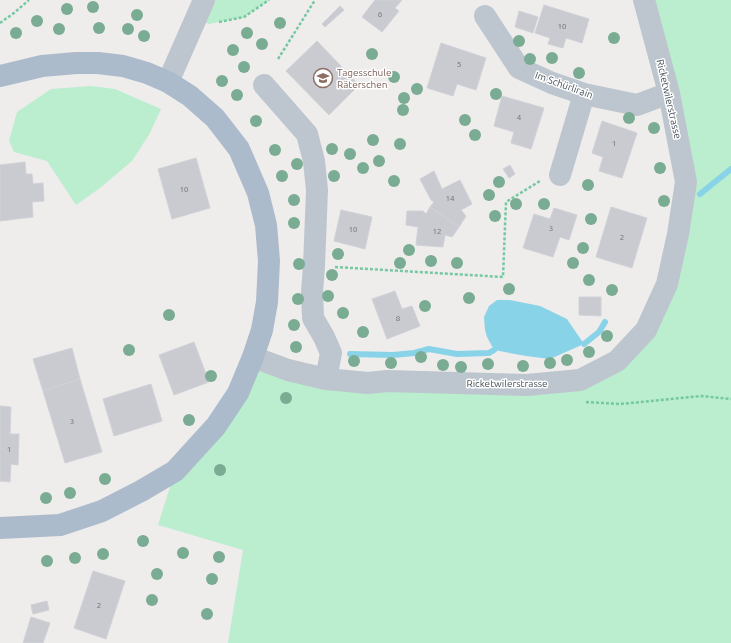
<svg xmlns="http://www.w3.org/2000/svg" width="731" height="643" font-family="Ubuntu,sans-serif">
<style>
.green{fill:#bbedcf}
.water{fill:#89d3e9}
.lines{fill:none;stroke-linecap:round;stroke-linejoin:round}
.stream{stroke:#89d3e9;stroke-width:6}
.building{fill:#c9cbd1;stroke:#d0d2d8}
.path{stroke:#74c9a1;stroke-width:2.5;stroke-dasharray:3 2;stroke-linecap:butt}
.minor{stroke:#bdc6ce;stroke-width:22}
.major{stroke:#acbbcb;stroke-width:22}
.tree{fill:#79ac93}
.labels{text-anchor:middle;dominant-baseline:central;stroke-width:3;stroke-linejoin:round;paint-order:stroke}
.number-label{font-size:8px;fill:#666e77}
.education-label{font-size:10px;fill:#785e54;stroke:#fff;text-anchor:start}
.street-label{font-size:10px;fill:#454f59;stroke:#fff}
</style>
<rect width="100%" height="100%" fill="#efecec"/>
<path class="green" d="M 204,0 L 269,0 L 244,17 L 209,24 L 196,19 Z
M 644,0 L 731,0 L 731,643 L 228,643 L 243,550 L 158,525 L 175,471 L 253,357 L 288,370 L 580,380 L 646,330 L 686,182 Z
M 91,86 L 115,89 L 161,109 L 150,133 L 132,161 L 100,188 L 76,205 L 47,161 L 14,152 L 9,141 L 17,112 L 51,89 Z"/>
<path class="water" d="M 497,300 L 510,300 L 540,306 L 567,319 L 584,344 L 550,359 L 526,356 L 494,350 L 487,337 L 485,330 L 484,317 L 489,306 Z"/>
<g class="lines">
<path class="stream" d="M 700,194 L 731,169
M 584,344 L 599,332 L 605,322
M 350,354 L 393,355 L 414,353 L 429,349 L 457,354 L 489,353 L 494,350"/>
</g>
<path class="building" d="M 375,0 L 402,0 L 395,8 L 399,11 L 382,32 L 362,17 Z
M 544,5 L 589,19 L 582,43 L 566,38 L 563,48 L 548,44 L 550,38 L 535,33 Z
M 340,6 L 344,10 L 325,27 L 322,24 Z
M 519,11 L 538,17 L 533,33 L 515,27 Z
M 317,41 L 359,85 L 329,115 L 286,71 Z
M 441,43 L 486,58 L 476,90 L 457,84 L 453,96 L 427,88 Z
M 502,96 L 544,108 L 531,149 L 511,143 L 514,132 L 494,126 Z
M 602,121 L 637,133 L 622,178 L 599,171 L 603,157 L 592,153 Z
M 196,158 L 210,208 L 172,219 L 158,169 Z
M 25,162 L 26,174 L 32,174 L 33,184 L 43,183 L 44,201 L 32,202 L 33,217 L 0,221 L 0,165 Z
M 510,165 L 515,174 L 509,178 L 503,169 Z
M 434,171 L 442,189 L 460,180 L 472,204 L 461,210 L 466,216 L 459,227 L 430,207 L 434,202 L 431,200 L 420,179 Z
M 430,207 L 459,227 L 452,237 L 445,235 L 443,247 L 416,245 L 418,227 L 406,225 L 407,211 L 423,211 L 426,214 Z
M 611,207 L 647,218 L 632,268 L 596,257 Z
M 554,208 L 577,215 L 569,240 L 560,237 L 553,257 L 523,248 L 534,214 L 550,219 Z
M 341,210 L 372,217 L 365,249 L 334,241 Z
M 395,291 L 402,309 L 412,306 L 420,326 L 387,339 L 372,299 Z
M 579,297 L 601,297 L 601,316 L 579,315 Z
M 194,342 L 209,382 L 174,395 L 159,355 Z
M 72,348 L 80,379 L 43,391 L 33,359 Z
M 80,379 L 102,452 L 65,463 L 43,391 Z
M 151,384 L 162,421 L 114,436 L 103,399 Z
M 0,406 L 11,407 L 10,434 L 19,434 L 18,465 L 11,464 L 10,482 L 0,481 Z
M 93,571 L 125,581 L 106,639 L 74,628 Z
M 47,601 L 49,610 L 33,614 L 31,605 Z
M 31,617 L 50,623 L 43,643 L 23,643 Z"/>
<g class="lines">
<path class="path" d="M 219,22 L 244,17 L 269,0
M 0,23 L 14,13 L 29,0
M 278,59 L 315,0
M 335,267 L 503,277 L 506,202 L 540,181
M 586,402 L 620,404 L 702,396 L 731,399"/>
<path class="minor" d="M 485,16 L 519,68 L 552,83 L 584,94 L 637,105 L 669,93
M 168,82 L 204,0
M 264,85 L 307,134 L 314,161 L 317,190 L 314,266 L 312,292 L 313,318 L 324,337 L 331,353 L 326,379
M 560,175 L 584,94
M 253,357 L 288,370 L 326,379 L 368,383 L 387,381 L 527,385 L 580,380 L 617,361 L 646,330 L 667,284 L 678,234 L 686,182 L 669,93 L 644,0"/>
<path class="major" d="M 0,76 L 42,66 L 76,63 L 98,63 L 123,66 L 147,73 L 168,82 L 190,96 L 215,118 L 239,149 L 258,193 L 266,225 L 269,261 L 267,302 L 262,330 L 253,357 L 238,393 L 216,426 L 175,471 L 141,491 L 102,511 L 60,525 L 0,528"/>
</g>
<g class="tree">
<circle cx="93" cy="7" r="6"/>
<circle cx="67" cy="9" r="6"/>
<circle cx="137" cy="15" r="6"/>
<circle cx="37" cy="21" r="6"/>
<circle cx="280" cy="23" r="6"/>
<circle cx="99" cy="28" r="6"/>
<circle cx="59" cy="29" r="6"/>
<circle cx="128" cy="29" r="6"/>
<circle cx="16" cy="33" r="6"/>
<circle cx="247" cy="33" r="6"/>
<circle cx="144" cy="36" r="6"/>
<circle cx="614" cy="38" r="6"/>
<circle cx="519" cy="41" r="6"/>
<circle cx="262" cy="44" r="6"/>
<circle cx="233" cy="50" r="6"/>
<circle cx="372" cy="54" r="6"/>
<circle cx="552" cy="58" r="6"/>
<circle cx="530" cy="59" r="6"/>
<circle cx="244" cy="67" r="6"/>
<circle cx="579" cy="73" r="6"/>
<circle cx="394" cy="77" r="6"/>
<circle cx="222" cy="81" r="6"/>
<circle cx="417" cy="89" r="6"/>
<circle cx="496" cy="94" r="6"/>
<circle cx="237" cy="95" r="6"/>
<circle cx="404" cy="98" r="6"/>
<circle cx="403" cy="110" r="6"/>
<circle cx="629" cy="118" r="6"/>
<circle cx="465" cy="120" r="6"/>
<circle cx="256" cy="121" r="6"/>
<circle cx="654" cy="128" r="6"/>
<circle cx="475" cy="135" r="6"/>
<circle cx="373" cy="140" r="6"/>
<circle cx="400" cy="144" r="6"/>
<circle cx="332" cy="149" r="6"/>
<circle cx="275" cy="150" r="6"/>
<circle cx="350" cy="154" r="6"/>
<circle cx="379" cy="161" r="6"/>
<circle cx="297" cy="164" r="6"/>
<circle cx="363" cy="168" r="6"/>
<circle cx="660" cy="168" r="6"/>
<circle cx="282" cy="176" r="6"/>
<circle cx="334" cy="176" r="6"/>
<circle cx="394" cy="181" r="6"/>
<circle cx="499" cy="182" r="6"/>
<circle cx="588" cy="185" r="6"/>
<circle cx="489" cy="195" r="6"/>
<circle cx="294" cy="200" r="6"/>
<circle cx="664" cy="201" r="6"/>
<circle cx="516" cy="204" r="6"/>
<circle cx="544" cy="204" r="6"/>
<circle cx="495" cy="216" r="6"/>
<circle cx="591" cy="219" r="6"/>
<circle cx="294" cy="223" r="6"/>
<circle cx="583" cy="248" r="6"/>
<circle cx="409" cy="250" r="6"/>
<circle cx="338" cy="254" r="6"/>
<circle cx="431" cy="261" r="6"/>
<circle cx="400" cy="263" r="6"/>
<circle cx="457" cy="263" r="6"/>
<circle cx="573" cy="263" r="6"/>
<circle cx="299" cy="264" r="6"/>
<circle cx="332" cy="275" r="6"/>
<circle cx="589" cy="280" r="6"/>
<circle cx="509" cy="289" r="6"/>
<circle cx="612" cy="290" r="6"/>
<circle cx="328" cy="296" r="6"/>
<circle cx="469" cy="298" r="6"/>
<circle cx="298" cy="299" r="6"/>
<circle cx="425" cy="306" r="6"/>
<circle cx="343" cy="313" r="6"/>
<circle cx="169" cy="315" r="6"/>
<circle cx="294" cy="325" r="6"/>
<circle cx="363" cy="332" r="6"/>
<circle cx="607" cy="336" r="6"/>
<circle cx="296" cy="347" r="6"/>
<circle cx="129" cy="350" r="6"/>
<circle cx="589" cy="352" r="6"/>
<circle cx="421" cy="357" r="6"/>
<circle cx="567" cy="360" r="6"/>
<circle cx="354" cy="361" r="6"/>
<circle cx="391" cy="363" r="6"/>
<circle cx="550" cy="363" r="6"/>
<circle cx="488" cy="364" r="6"/>
<circle cx="443" cy="365" r="6"/>
<circle cx="523" cy="366" r="6"/>
<circle cx="461" cy="367" r="6"/>
<circle cx="211" cy="376" r="6"/>
<circle cx="286" cy="398" r="6"/>
<circle cx="189" cy="420" r="6"/>
<circle cx="220" cy="470" r="6"/>
<circle cx="105" cy="479" r="6"/>
<circle cx="70" cy="493" r="6"/>
<circle cx="46" cy="498" r="6"/>
<circle cx="143" cy="541" r="6"/>
<circle cx="183" cy="553" r="6"/>
<circle cx="103" cy="554" r="6"/>
<circle cx="219" cy="557" r="6"/>
<circle cx="75" cy="558" r="6"/>
<circle cx="47" cy="561" r="6"/>
<circle cx="157" cy="574" r="6"/>
<circle cx="212" cy="579" r="6"/>
<circle cx="152" cy="600" r="6"/>
<circle cx="207" cy="614" r="6"/>
</g>
<defs>
<g id="school-ring" transform="scale(1)"><circle r="9.5" fill="#fff" stroke="#8d6e63" stroke-width="1.5"/><path d="M0-5L7-2L0 1L-7-2ZM-4 1L0 2.5L4 1V4Q0 6-4 4Z" fill="#8d6e63"/></g>
</defs>
<g fill-rule="evenodd">
<use href="#school-ring" x="323" y="78"/>
</g>
<g class="labels">
<g class="number-label">
<text x="380" y="14">6</text>
<text x="562" y="26">10</text>
<text x="459" y="64">5</text>
<text x="519" y="117">4</text>
<text x="614" y="143">1</text>
<text x="184" y="189">10</text>
<text x="450" y="198">14</text>
<text x="551" y="228">3</text>
<text x="353" y="229">10</text>
<text x="437" y="231">12</text>
<text x="622" y="237">2</text>
<text x="398" y="318">8</text>
<text x="72" y="421">3</text>
<text x="9" y="449">1</text>
<text x="99" y="605">2</text>
</g>
<g class="education-label">
<text x="337" y="72">Tagesschule<tspan x="337" dy="12">Räterschen</tspan></text>
</g>
<g class="street-label">
<text transform="translate(564 85) rotate(20)">Im Schürlirain</text>
<text transform="translate(669 99) rotate(77)">Ricketwilerstrasse</text>
<text x="507" y="383">Ricketwilerstrasse</text>
</g>
</g>
</svg>
